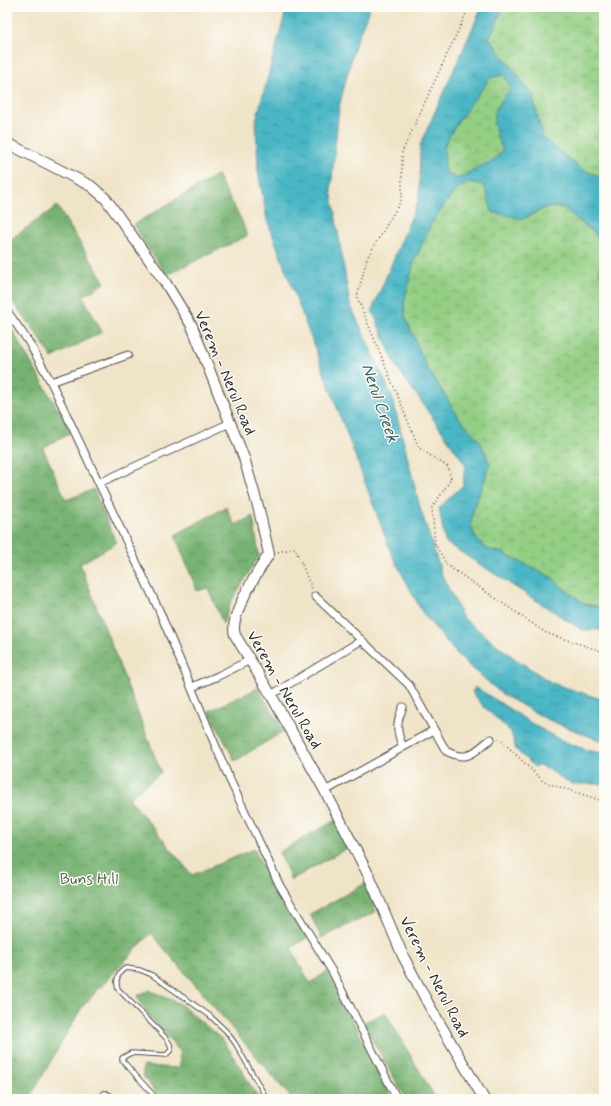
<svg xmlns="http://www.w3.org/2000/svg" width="611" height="1106" font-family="Mynerve,sans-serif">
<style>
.forest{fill:url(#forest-crowns);stroke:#516e4e}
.wetland{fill:url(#wetland-marsh);stroke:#607d58}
.water{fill:url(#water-ripples);stroke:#3a7078;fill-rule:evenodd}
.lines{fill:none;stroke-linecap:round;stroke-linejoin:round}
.lane-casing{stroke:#494743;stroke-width:5.5}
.street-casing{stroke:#494743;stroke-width:9}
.secondary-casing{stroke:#494743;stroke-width:12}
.path{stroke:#494743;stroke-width:1.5;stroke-dasharray:1 3;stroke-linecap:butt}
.lane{stroke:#fff;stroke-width:3.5}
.street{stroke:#fff;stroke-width:7}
.secondary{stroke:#fff;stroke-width:10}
.labels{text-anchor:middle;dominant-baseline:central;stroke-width:3;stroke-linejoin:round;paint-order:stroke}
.street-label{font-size:16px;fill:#2b2b2b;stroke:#fdfcf7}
.park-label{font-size:16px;fill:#4a5c46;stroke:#fdfcf7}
.water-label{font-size:17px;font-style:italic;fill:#365c61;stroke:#fdfcf7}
</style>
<defs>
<pattern id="forest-crowns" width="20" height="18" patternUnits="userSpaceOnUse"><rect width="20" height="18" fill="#77b272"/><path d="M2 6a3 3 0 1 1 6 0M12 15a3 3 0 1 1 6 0" fill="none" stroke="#62915e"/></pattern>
<pattern id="wetland-marsh" width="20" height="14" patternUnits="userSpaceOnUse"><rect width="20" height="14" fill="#94cf84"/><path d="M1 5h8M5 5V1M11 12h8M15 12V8" fill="none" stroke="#80b272"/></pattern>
<pattern id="water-ripples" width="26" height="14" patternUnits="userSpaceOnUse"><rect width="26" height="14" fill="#4ab6c5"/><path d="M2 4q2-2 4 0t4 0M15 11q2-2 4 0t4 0" fill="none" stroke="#3e94a0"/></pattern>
</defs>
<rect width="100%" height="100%" fill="#fdfcf7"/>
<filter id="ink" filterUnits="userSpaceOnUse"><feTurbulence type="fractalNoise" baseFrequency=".025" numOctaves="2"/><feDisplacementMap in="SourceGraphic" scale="8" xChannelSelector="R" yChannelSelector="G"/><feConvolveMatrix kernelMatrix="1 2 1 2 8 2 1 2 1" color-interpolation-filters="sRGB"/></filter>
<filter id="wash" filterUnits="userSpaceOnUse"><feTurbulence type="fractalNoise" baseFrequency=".012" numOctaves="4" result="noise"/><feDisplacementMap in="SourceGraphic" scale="16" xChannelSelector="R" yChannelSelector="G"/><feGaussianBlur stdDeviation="0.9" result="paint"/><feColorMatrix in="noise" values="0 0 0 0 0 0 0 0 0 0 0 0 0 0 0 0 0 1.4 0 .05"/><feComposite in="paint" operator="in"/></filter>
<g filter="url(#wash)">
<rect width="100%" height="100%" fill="#f0e4c8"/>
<path class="forest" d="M 217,175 L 242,221 L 247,236 L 166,275 L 133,225 Z
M 57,206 L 105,283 L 83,296 L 102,332 L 52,358 L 33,328 L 7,295 L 7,242 Z
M 7,321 L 71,432 L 43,448 L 66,500 L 94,489 L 116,543 L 80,564 L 161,772 L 129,798 L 192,875 L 254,849 L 273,886 L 308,937 L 291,948 L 310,983 L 328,971 L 392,1099 L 292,1099 L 151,933 L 82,1007 L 29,1099 L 18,1099 L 7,1084 Z
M 226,507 L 235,525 L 253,516 L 259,556 L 231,602 L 223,624 L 208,588 L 197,591 L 175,535 Z
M 258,688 L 284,731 L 235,761 L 209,711 Z
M 336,820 L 349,847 L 291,880 L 279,852 Z
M 366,883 L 376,912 L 321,938 L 310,914 Z
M 149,990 L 180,1004 L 224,1041 L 259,1099 L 161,1099 L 143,1076 L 143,1066 L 180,1068 L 179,1050 L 147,1014 L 137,996 Z
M 385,1012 L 436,1099 L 406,1099 L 363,1023 Z"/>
<path class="wetland" d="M 504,7 L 604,7 L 604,178 L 582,170 L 543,138 L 532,94 L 489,38 Z
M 504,75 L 511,88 L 496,110 L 497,137 L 503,150 L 495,159 L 457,179 L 445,172 L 444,146 L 458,121 L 491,77 Z
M 470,182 L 484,185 L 523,219 L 547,207 L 562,207 L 596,234 L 601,246 L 600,274 L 604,284 L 604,608 L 585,604 L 563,588 L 553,578 L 502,553 L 487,549 L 477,540 L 471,527 L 472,514 L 490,464 L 479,440 L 460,419 L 427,368 L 405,316 L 404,302 L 414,262 L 432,222 L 457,188 Z"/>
<path class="water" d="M 287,7 L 370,7 L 355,45 L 339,107 L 331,189 L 350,304 L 392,396 L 420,507 L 442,575 L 463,618 L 514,658 L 552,683 L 598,698 L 604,697 L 604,742 L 546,719 L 502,694 L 460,658 L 422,612 L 392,555 L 267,220 L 258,171 L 256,120 Z
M 482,7 L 504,7 L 489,38 L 532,94 L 543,138 L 582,170 L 604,178 L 604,284 L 600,274 L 601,246 L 596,234 L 562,207 L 547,207 L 523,219 L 492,212 L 484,185 L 470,182 L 457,188 L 432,222 L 414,262 L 404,302 L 405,316 L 427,368 L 460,419 L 479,440 L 490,464 L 472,514 L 471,527 L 477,540 L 487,549 L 502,553 L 553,578 L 563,588 L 585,604 L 604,608 L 604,630 L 582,630 L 445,542 L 439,508 L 463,485 L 465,464 L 396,366 L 372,310 L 419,199 L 420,145 ZM 504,75 L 511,88 C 506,95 500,102 496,109 C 490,122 498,138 503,150 L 495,159 L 457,179 L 445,173 L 444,146 L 458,121 L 491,77 Z
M 475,687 C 515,710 558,748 604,753 L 604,784 L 572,784 L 540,765 L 535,767 L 516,750 L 511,732 L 484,707 L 472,692 Z"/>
</g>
<g filter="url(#ink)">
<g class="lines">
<g class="lane-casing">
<path id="lane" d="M 99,1099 L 103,1093 L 106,1093 L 118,1099
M 157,1099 L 122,1060 L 122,1058 L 131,1053 L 166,1055 L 171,1050 L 170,1044 L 166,1038 L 118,989 C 115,981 118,972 126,968 L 140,970 L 152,975 L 209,1015 L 226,1031 L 235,1043 L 267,1099"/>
</g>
<g class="street-casing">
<path id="street" d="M 7,311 L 28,341 L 51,382 L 159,610 L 229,778 L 280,886 L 333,973 L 397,1099
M 51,382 L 128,355
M 99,483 L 230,423
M 315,596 L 409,685 L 446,751 C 469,763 473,752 491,739
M 192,687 L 218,676 L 250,660
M 271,695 L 362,640
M 403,747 C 396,731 396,723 403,707
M 325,791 L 434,730"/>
</g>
<g class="secondary-casing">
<path id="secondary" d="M 7,143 L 91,186 L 106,199 L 165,282 L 192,326 L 244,458 L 259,510 L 269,554 C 258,572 228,616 235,635 L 271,695 L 324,789 L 369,876 L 403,956 L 430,1007 L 484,1099"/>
</g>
<path class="path" d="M 469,7 L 402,152 L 402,199 L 367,258 L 357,297 L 419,448 L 448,467 L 451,479 L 432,508 L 435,544 L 447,565 L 546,633 L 604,652
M 278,552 L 295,548 L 312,589
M 498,739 L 502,741 L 544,782 L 600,800 L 604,800"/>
<use href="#lane" class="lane"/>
<use href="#street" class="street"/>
<use href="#secondary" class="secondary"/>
</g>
</g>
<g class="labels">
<g class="street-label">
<text transform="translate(225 373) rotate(67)">Verem - Nerul Road</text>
<text transform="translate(284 690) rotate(60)">Verem - Nerul Road</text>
<text transform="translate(434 977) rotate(63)">Verem - Nerul Road</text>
</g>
<g class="park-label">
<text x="89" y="879">Buns Hill</text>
</g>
<g class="water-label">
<text transform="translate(380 403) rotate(71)">Nerul Creek</text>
</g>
</g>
<rect width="611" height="1106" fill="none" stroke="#fdfcf7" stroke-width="24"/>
</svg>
